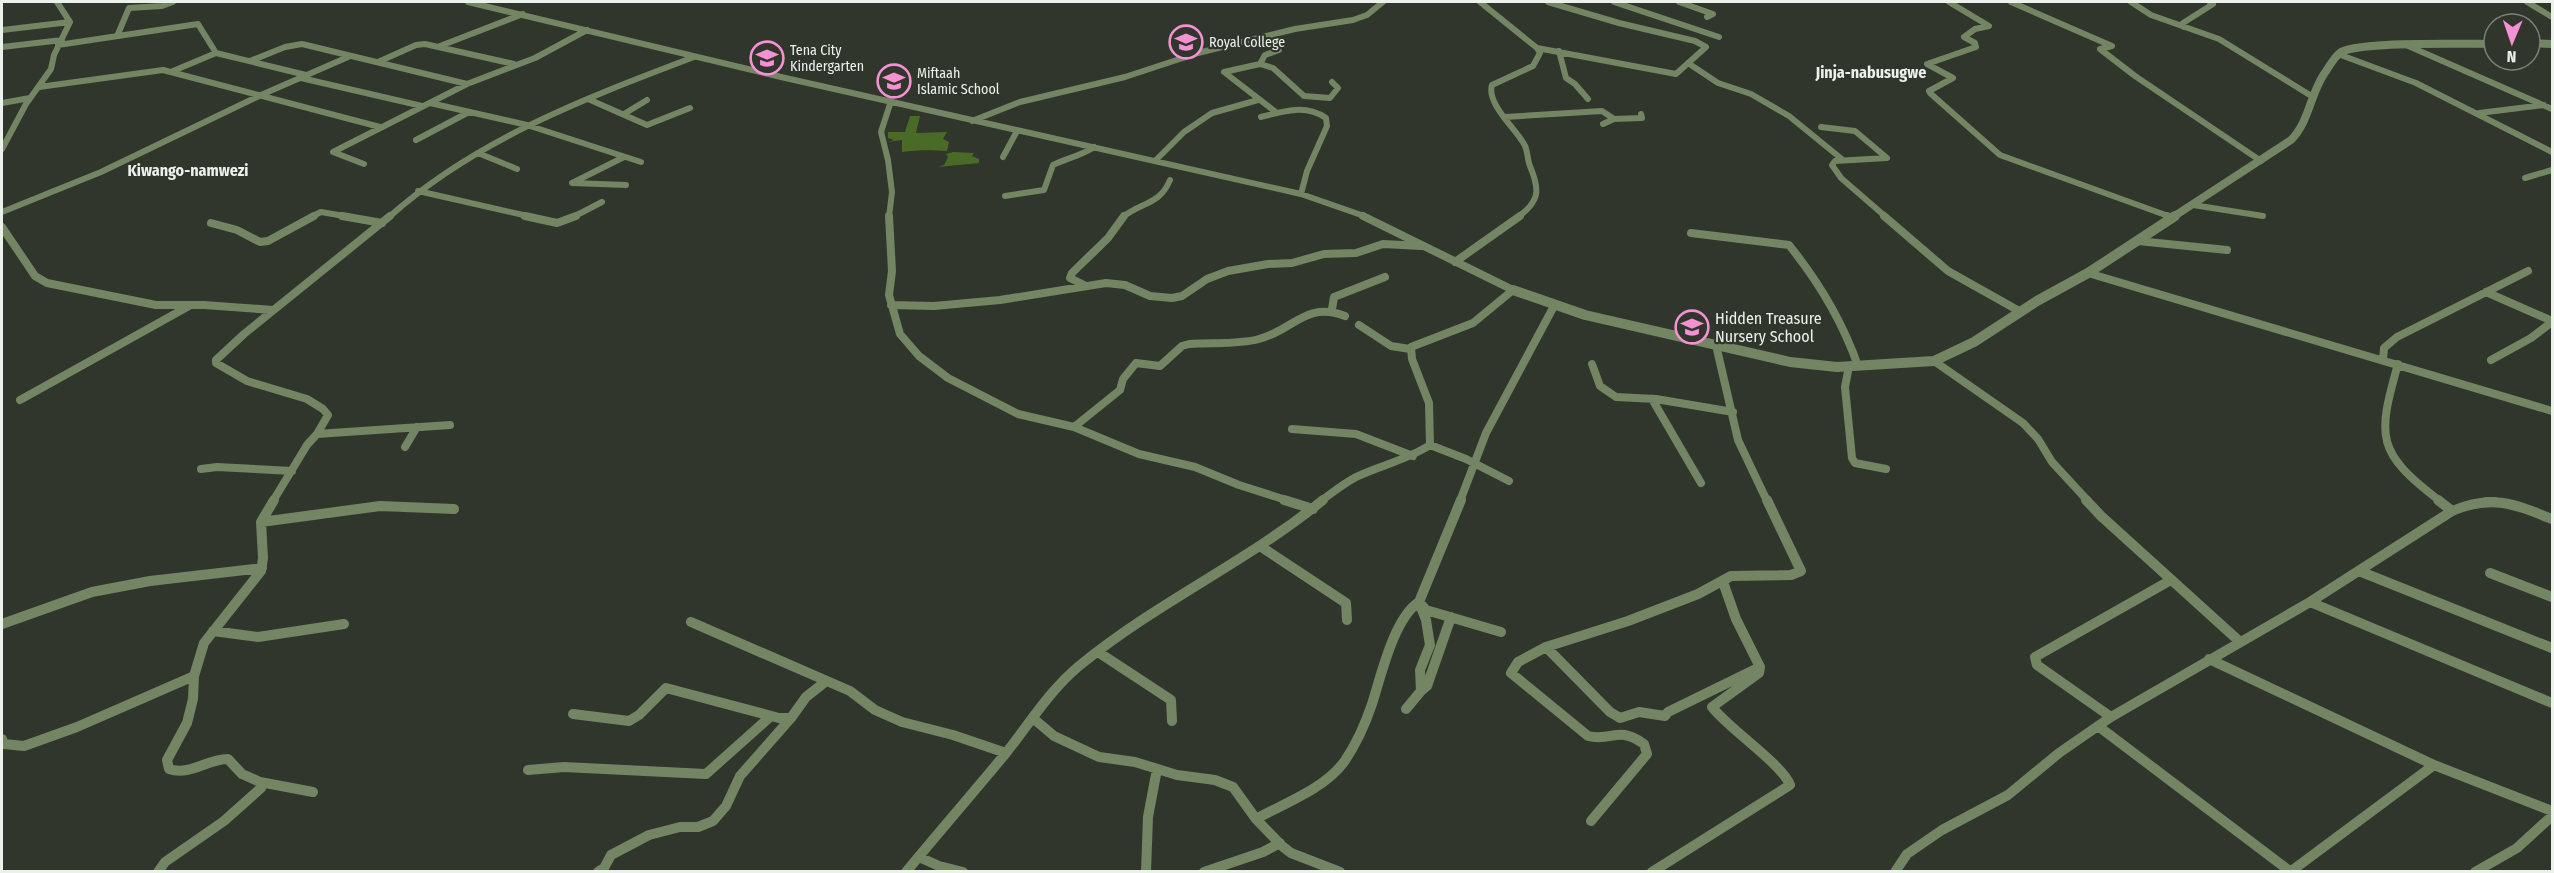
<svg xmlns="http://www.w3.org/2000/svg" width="2554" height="873" font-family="'Fira Sans Condensed',sans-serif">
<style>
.green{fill:#4a6a27}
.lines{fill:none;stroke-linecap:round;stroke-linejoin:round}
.minor-far2{stroke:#738563;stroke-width:6}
.minor-far1{stroke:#738563;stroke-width:8}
.minor{stroke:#738563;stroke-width:10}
.tertiary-far1{stroke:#738563;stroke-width:8}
.tertiary{stroke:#738563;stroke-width:10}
.labels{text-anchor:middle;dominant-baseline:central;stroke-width:4.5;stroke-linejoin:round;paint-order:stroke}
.far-poi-label{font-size:14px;fill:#edf1eb;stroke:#30362c;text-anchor:start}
.far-quarter-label{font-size:16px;font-weight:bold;fill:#edf1eb;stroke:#30362c}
.poi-label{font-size:16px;fill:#edf1eb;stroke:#30362c;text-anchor:start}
</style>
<rect width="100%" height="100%" fill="#30362c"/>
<path class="green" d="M 910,116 L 920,116 L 916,133 L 947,132 L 943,139 L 949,142 L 947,151 C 932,150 917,150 902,152 L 902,140 L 888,142 L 894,140 L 888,138 L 888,132 L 905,132 Z
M 953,152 L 974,153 L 972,156 L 979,159 L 979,163 L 938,167 L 944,165 L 948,157 L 946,154 Z"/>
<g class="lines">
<path class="minor-far2" d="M 468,2 L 781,77 L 1301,194 L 1367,217
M 1480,2 L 1537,48 L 1540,53 L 1533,66 L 1492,85 C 1486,103 1515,128 1524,144 C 1528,150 1527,159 1530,166 C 1540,190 1540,201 1518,217
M 1614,2 L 1719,37
M 1679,2 L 1713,14 L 1707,17
M 1949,2 L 1989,26 L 1975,29 L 1964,37 L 1975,43 L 1976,47 L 1927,64 L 1953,78 L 1929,91 L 1930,93 L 2000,155 L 2171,217
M 2011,2 L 2112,46 L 2100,49 L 2135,76 L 2261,161
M 2131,2 L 2151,15 L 2219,39 L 2313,97
M 2527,2 L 2552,17
M 2184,27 L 2183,23 L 2213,4 L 2210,2
M 2,30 L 70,22
M 118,34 L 129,8 L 162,6 L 173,2
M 1266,37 L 1279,46 L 1279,50 L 1265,55 L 1260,64 L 1224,72 L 1277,113
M 58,45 L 198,24 L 216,53
M 2406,45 L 2552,109
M 440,46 L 523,14
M 2,47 L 62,40
M 1537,48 L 1676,74 L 1706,47 L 1695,41 L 1619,23 L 1548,2
M 1559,51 L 1566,78 L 1575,84 L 1588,99
M 2338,54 L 2416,83 L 2552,152
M 250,61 L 285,47 L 302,44 L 467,84
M 378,62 L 416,45 L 425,44 L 514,64
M 1688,63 L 1718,83 L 1751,94 L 1789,116 L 1843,160
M 1260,64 L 1273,68 L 1304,96 L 1330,98 L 1338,88 L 1332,82
M 173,71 L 216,53 L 306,75
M 301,78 L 422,106
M 39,87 L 163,70 L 380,127
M 261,95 L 348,57
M 588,99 L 647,125 L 690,108
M 2,103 L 30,98
M 430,103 L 527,125 L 641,162
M 2479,113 L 2544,105
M 624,114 L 647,100
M 1261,117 C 1283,111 1306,104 1326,118 L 1327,126 L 1307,171 L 1301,194
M 1505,117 L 1602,111 L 1614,119 L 1603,124
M 1614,119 L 1642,118 L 1641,114
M 972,121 L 1020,102 L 1125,77 L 1198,53 L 1295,29 L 1353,20 L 1367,15 L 1383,2
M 1821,127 L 1855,131 L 1887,158 L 1835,161 L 1832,165 L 1841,178 L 1886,217
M 416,140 L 469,112
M 2,149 L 26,104 L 51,69 L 54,55 L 70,22 L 57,2
M 478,153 L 517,169
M 624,157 L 572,183 L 626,185
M 1003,157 L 1017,131
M 1155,161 L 1184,132 L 1212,113 L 1258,100
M 364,164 L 333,152 L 467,84 L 535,58 L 587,30
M 2525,178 L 2552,170
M 418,191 L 532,217
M 1005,196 L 1044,190 L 1053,165 C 1067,158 1081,156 1094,147
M 2193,205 L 2263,216
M 2,212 L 101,172 L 259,96
M 311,217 L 321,212 L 350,217
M 389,217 C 476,139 586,98 694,57
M 573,217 L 602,202
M 889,217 L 892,192 L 888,160 L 881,132 L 891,101
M 1123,217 C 1141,202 1160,205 1170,180"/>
<path class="minor-far1" d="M 342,216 L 382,223
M 390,216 L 244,334 L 216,360 L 216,363 L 247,381 L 307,399 L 323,409 L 328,415 L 317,434 L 450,425
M 525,216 L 557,223 L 576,216
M 889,216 L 892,271 L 889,295 L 900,334 L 919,356 L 948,378 L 1018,414 L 1074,427 L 1139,454 L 1195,467 L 1239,485 L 1289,501
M 1884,216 L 1948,271 L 2021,312
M 2167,216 L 2173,218
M 211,223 L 237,230 L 260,242 L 268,241 L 314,216
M 2,227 L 35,276 L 47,283 L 156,305 L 204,305 L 273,310
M 1691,233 L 1789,245 C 1818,281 1843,323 1858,366
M 2138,241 L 2227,250
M 1455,262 L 1520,216
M 2088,273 L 2552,411
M 1086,286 L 1070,278 L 1072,273 L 1108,238 L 1124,216
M 2486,292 L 2552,321
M 891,305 L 934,306 L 1000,300 L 1106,283 L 1125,285 L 1150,296 L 1172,298 L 1182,296 L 1207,279 L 1228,271 L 1268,264 L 1292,263 L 1324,254 L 1356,253 L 1383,244 L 1421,246
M 1332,309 L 1334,297 L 1385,277
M 1359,325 L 1391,346 L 1410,349
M 1716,345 L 1738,440 L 1767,501
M 2383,360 L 2384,348 L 2397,337 L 2528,271
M 2491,360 L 2531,338 L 2552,322
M 1934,361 L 2023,423 L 2038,439 L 2052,462 L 2088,501
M 1592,364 L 1600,386 L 1616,397 L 1656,399 L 1733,412
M 2398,364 C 2377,438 2376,452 2440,501
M 1849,366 L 1845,387 L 1852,458 L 1855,463 L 1886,469
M 1652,399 L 1701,483
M 20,400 L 189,306
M 1074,427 L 1120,390 L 1123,379 L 1136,363 L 1160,366 L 1182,346 L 1189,344 C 1212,342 1237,345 1259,339 C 1294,330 1305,301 1345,316
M 1292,429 L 1356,434 L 1413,456
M 1430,445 L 1466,459 L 1509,481
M 405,447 L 417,427
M 201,469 L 217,467 L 292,471
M 273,501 L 307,445 L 317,434
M 1321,501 C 1333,492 1343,484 1356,477 C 1381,465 1407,460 1430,445 L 1429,403 L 1412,359 L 1411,347 L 1473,323 L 1513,290 L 1363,216
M 1460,501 L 1486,433 L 1554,306
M 2486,501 L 2495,501"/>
<path class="minor" d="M 1284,500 L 1313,509
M 1461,500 L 1419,602 L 1426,610 L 1501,632
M 2086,500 L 2101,516 L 2239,641
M 2438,500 L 2452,511
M 261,522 L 380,506 L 454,509
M 1260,546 L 1346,603 L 1347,620
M 2359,571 L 2552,648
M 2490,573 L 2552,597
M 2310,602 L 2552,703
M 691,622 L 850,691 L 875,710 L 902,722 L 953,735 L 1006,753
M 2,624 L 92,592 L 150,581 L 262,568
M 213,631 L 258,637 L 344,624
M 1546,647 L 1610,712 L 1620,718 L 1639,712 L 1665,716 L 1668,712 L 1760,667
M 1098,652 L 1171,700 L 1172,721
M 2209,659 L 2434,765 L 2552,811
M 1421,691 L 1427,686 L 1451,617
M 573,714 L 629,721 L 639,715 L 666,688 L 779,718 L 791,718 L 806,697 L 825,682
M 2111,717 L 2037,665 L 2035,657 L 2171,580
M 1034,719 L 1054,736 L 1099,757 L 1135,762 L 1177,775 L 1215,780 L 1233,787 L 1256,819 L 1282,846 L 1291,853 L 1340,872
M 2098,726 L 2291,872
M 2,739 L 4,744 L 24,746 L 77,727 L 194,676
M 528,770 L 564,767 L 706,774 L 771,716
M 260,782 L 313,792
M 1256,819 C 1285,803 1324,789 1344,762 C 1355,746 1366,722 1372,704 C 1381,676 1394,618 1419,602 L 1426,620 L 1430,645 L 1420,670 L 1421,691 L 1406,709
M 1591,821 L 1647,754 L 1644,744 C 1617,725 1613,742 1588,736 L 1511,673 L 1518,662 L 1546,647 L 1628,621 L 1698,594 L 1731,576 L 1791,575 L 1801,571 L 1767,500
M 919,857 L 939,866 L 963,872
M 158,872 L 165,862 L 224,821 L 261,788 L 260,782 L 242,774 L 228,759 C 207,759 190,776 169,769 L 167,760 L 187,723 L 193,699 L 194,676 L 204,643 L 261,571 L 263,558 L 261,522 L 274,500
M 598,872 L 604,868 L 611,855 L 649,835 L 680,827 L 698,827 L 713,821 L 726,806 L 740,776 L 791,718
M 906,872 C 939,832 973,793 1006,753 C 1029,724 1050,690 1079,666 C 1155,603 1247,562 1323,500
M 1146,872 L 1148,817 L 1157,769
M 1204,872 L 1263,852 L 1280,843
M 1652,872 L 1790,785 C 1783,765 1729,729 1712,707 L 1759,673 L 1760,667 L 1736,619 L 1723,582
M 1895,872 L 1907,854 L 1942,830 L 2008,795 L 2059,753 L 2111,717 L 2310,602 L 2452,511 C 2492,494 2514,504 2552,519
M 2290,872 L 2434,765
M 2475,872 L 2517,848 L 2552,816"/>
<path class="tertiary-far1" d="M 2530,43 L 2552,44
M 2173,217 L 2291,140 C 2309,122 2310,95 2324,74 C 2329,67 2334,57 2341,52 C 2361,41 2465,44 2494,44"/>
<path class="tertiary" d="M 1513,290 L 1585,315 L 1790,362 L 1837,367 L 1934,361 L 1974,342 L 2037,301 L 2088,273 L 2175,216"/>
</g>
<defs>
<g id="school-ring" transform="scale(1.725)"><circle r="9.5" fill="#30362c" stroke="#f491d3" stroke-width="1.5"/><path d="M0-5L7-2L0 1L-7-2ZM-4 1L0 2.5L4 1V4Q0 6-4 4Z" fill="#f491d3"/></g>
</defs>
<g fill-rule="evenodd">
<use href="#school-ring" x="1186" y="42"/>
<use href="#school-ring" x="767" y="58"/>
<use href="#school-ring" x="894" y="81"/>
<use href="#school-ring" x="1692" y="327"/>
</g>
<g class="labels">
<g class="far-poi-label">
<text x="1209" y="42">Royal College</text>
<text x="790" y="50">Tena City<tspan x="790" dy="16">Kindergarten</tspan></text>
<text x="917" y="73">Miftaah<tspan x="917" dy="16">Islamic School</tspan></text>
</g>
<g class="far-quarter-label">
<text x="1871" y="72">Jinja-nabusugwe</text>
<text x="188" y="170">Kiwango-namwezi</text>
</g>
<g class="poi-label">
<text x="1715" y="318">Hidden Treasure<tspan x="1715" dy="18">Nursery School</tspan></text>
</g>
</g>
<rect width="2554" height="873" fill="none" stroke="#edf1eb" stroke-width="6"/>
<g transform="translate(2512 42) rotate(182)"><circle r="28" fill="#30362c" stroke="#7c8178" stroke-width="1.5"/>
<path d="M0-4.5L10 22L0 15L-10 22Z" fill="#f491d3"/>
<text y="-9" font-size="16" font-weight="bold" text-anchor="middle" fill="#edf1eb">N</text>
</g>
</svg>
